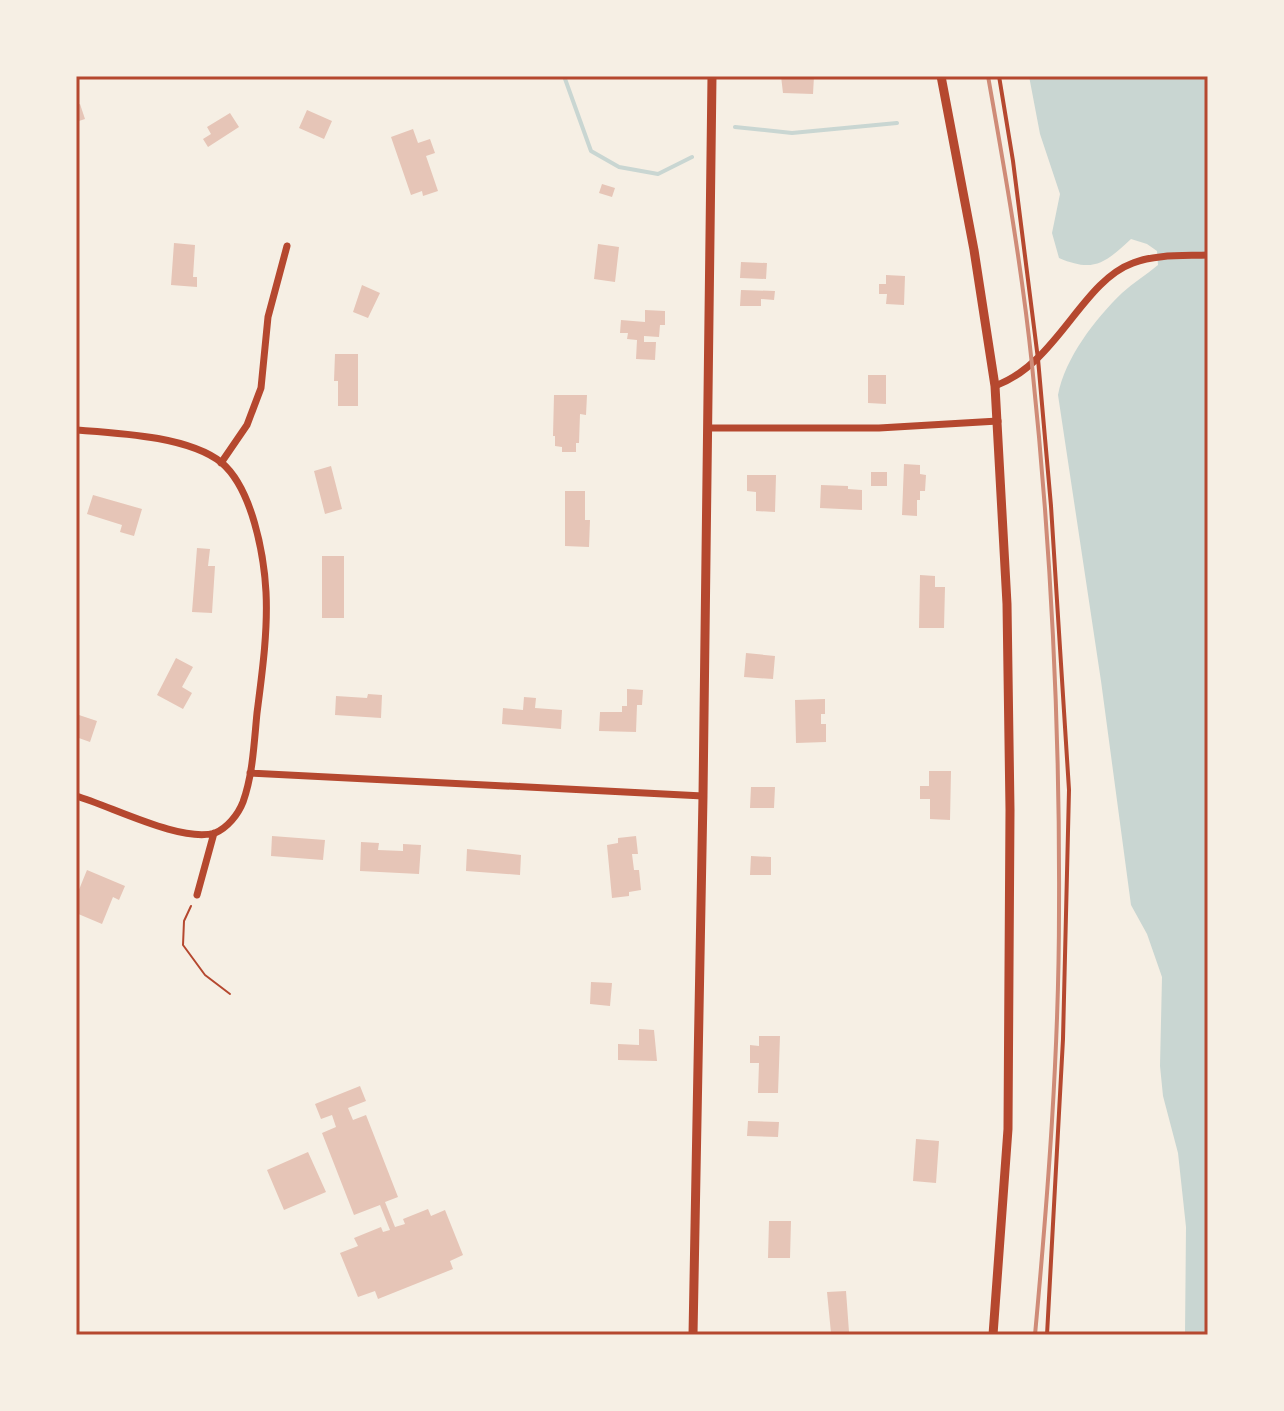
<svg xmlns="http://www.w3.org/2000/svg" width="1284" height="1411" font-family="Helvetica,sans-serif">
<style>
.water{fill:#c9d6d2}
.lines{fill:none;stroke-linecap:round;stroke-linejoin:round}
.stream{stroke:#c9d6d2;stroke-width:4}
.building{fill:#e6c5b7}
.path{stroke:#b5482f;stroke-width:2}
.service{stroke:#b5482f;stroke-width:4}
.minor{stroke:#b5482f;stroke-width:7}
.tertiary{stroke:#b5482f;stroke-width:9}
.rail{stroke:#cf8b77;stroke-width:4}
.neatline{fill:none;stroke:#b5482f;stroke-width:3}
</style>
<rect width="100%" height="100%" fill="#f6efe4"/>
<path class="water" d="M 1029,76 L 1208,76 L 1208,1335 L 1185,1335 L 1186,1227 L 1178,1153 L 1163,1096 L 1160,1066 L 1162,977 L 1147,934 L 1131,905 L 1101,681 L 1058,395 C 1065,358 1095,319 1122,293 C 1133,283 1146,275 1158,265 L 1157,251 L 1147,244 L 1131,239 C 1105,263 1094,273 1059,258 L 1052,233 L 1060,194 L 1040,134 Z"/>
<g class="lines">
<path class="stream" d="M 564,76 L 591,151 L 619,167 L 658,174 L 692,157
M 735,127 L 792,133 L 897,123"/>
</g>
<path class="building" d="M 781,76 L 814,76 L 813,94 L 783,93 Z
M 80,104 L 85,119 L 76,122 L 76,105 Z
M 307,110 L 332,121 L 324,139 L 299,128 Z
M 230,113 L 239,127 L 208,147 L 203,139 L 211,134 L 207,127 Z
M 413,129 L 418,143 L 430,139 L 435,153 L 426,156 L 438,191 L 423,196 L 422,191 L 411,195 L 391,137 Z
M 602,184 L 615,188 L 612,197 L 599,193 Z
M 174,243 L 195,245 L 193,277 L 197,277 L 197,287 L 171,285 Z
M 598,244 L 619,247 L 615,282 L 594,279 Z
M 741,262 L 767,263 L 766,279 L 740,278 Z
M 886,275 L 905,276 L 904,305 L 886,304 L 887,294 L 879,294 L 879,284 L 886,284 Z
M 362,285 L 380,293 L 368,318 L 353,312 Z
M 741,290 L 775,291 L 774,300 L 761,299 L 761,306 L 740,306 Z
M 645,310 L 665,311 L 665,325 L 660,325 L 659,337 L 644,336 L 644,342 L 656,342 L 655,360 L 636,359 L 637,340 L 627,339 L 628,333 L 620,333 L 621,320 L 645,322 Z
M 335,354 L 358,354 L 358,406 L 338,406 L 338,381 L 334,381 Z
M 868,375 L 886,375 L 886,404 L 868,403 Z
M 554,395 L 587,395 L 586,415 L 580,414 L 579,443 L 576,443 L 576,452 L 562,452 L 562,447 L 555,446 L 555,436 L 553,436 Z
M 904,464 L 920,465 L 920,474 L 926,475 L 925,491 L 920,491 L 920,500 L 917,500 L 917,516 L 902,515 Z
M 331,466 L 342,509 L 325,514 L 314,471 Z
M 871,472 L 887,472 L 887,486 L 871,486 Z
M 747,475 L 776,475 L 775,512 L 756,511 L 756,492 L 747,491 Z
M 821,485 L 848,486 L 848,489 L 862,490 L 862,510 L 820,508 Z
M 565,491 L 585,491 L 585,520 L 590,520 L 589,547 L 565,546 Z
M 93,495 L 142,509 L 134,536 L 120,532 L 122,525 L 87,514 Z
M 197,548 L 210,549 L 208,566 L 215,566 L 212,613 L 192,612 Z
M 322,556 L 344,556 L 344,618 L 322,618 Z
M 920,575 L 935,576 L 935,587 L 945,587 L 944,628 L 919,628 Z
M 746,653 L 775,656 L 773,679 L 744,677 Z
M 176,658 L 193,667 L 182,687 L 192,693 L 183,709 L 157,695 Z
M 627,689 L 643,690 L 642,705 L 637,705 L 636,732 L 599,731 L 600,712 L 622,712 L 622,706 L 627,706 Z
M 368,694 L 382,695 L 381,718 L 335,715 L 336,696 L 367,698 Z
M 524,697 L 536,698 L 535,708 L 562,710 L 561,729 L 502,724 L 503,708 L 523,710 Z
M 825,699 L 825,714 L 821,714 L 821,724 L 826,724 L 826,742 L 796,743 L 795,700 Z
M 76,714 L 97,721 L 90,742 L 76,737 Z
M 929,771 L 951,771 L 950,820 L 930,819 L 930,799 L 920,799 L 920,786 L 929,786 Z
M 751,787 L 775,787 L 774,808 L 750,808 Z
M 272,836 L 325,840 L 323,860 L 271,856 Z
M 636,836 L 638,854 L 632,854 L 634,870 L 639,870 L 641,890 L 629,892 L 629,896 L 612,898 L 607,845 L 618,843 L 618,838 Z
M 361,842 L 379,843 L 378,850 L 403,851 L 403,844 L 421,845 L 419,874 L 360,871 Z
M 467,849 L 521,855 L 520,875 L 466,871 Z
M 751,856 L 771,857 L 771,875 L 750,875 Z
M 87,870 L 125,886 L 119,900 L 113,897 L 102,924 L 76,913 L 76,897 Z
M 591,982 L 612,983 L 610,1006 L 590,1004 Z
M 639,1029 L 654,1030 L 657,1061 L 618,1060 L 618,1044 L 639,1045 Z
M 759,1036 L 780,1036 L 778,1093 L 758,1093 L 759,1063 L 750,1063 L 750,1045 L 759,1046 Z
M 360,1086 L 366,1101 L 348,1108 L 353,1120 L 366,1115 L 398,1197 L 385,1202 L 395,1227 L 405,1224 L 403,1219 L 428,1209 L 431,1216 L 445,1210 L 463,1255 L 450,1261 L 453,1269 L 378,1299 L 375,1291 L 358,1297 L 340,1253 L 358,1246 L 354,1238 L 381,1227 L 383,1232 L 390,1230 L 380,1205 L 354,1215 L 322,1133 L 336,1127 L 332,1115 L 321,1119 L 315,1104 Z
M 748,1121 L 779,1122 L 778,1137 L 747,1136 Z
M 916,1139 L 939,1141 L 936,1183 L 913,1181 Z
M 308,1152 L 326,1192 L 284,1210 L 267,1170 Z
M 769,1221 L 791,1221 L 790,1258 L 768,1258 Z
M 846,1291 L 849,1332 L 831,1333 L 827,1292 Z"/>
<g class="lines">
<path class="path" d="M 191,906 L 184,921 L 183,945 L 205,975 L 230,994"/>
<path class="service" d="M 999,76 L 1013,161 L 1038,359 L 1051,506 L 1069,790 L 1063,1039 L 1047,1335"/>
<path class="minor" d="M 995,386 C 1058,363 1081,282 1133,263 C 1156,254 1184,256 1208,255
M 708,428 L 879,428 L 998,421
M 76,430 C 117,433 189,436 222,463 C 252,489 264,554 266,592 C 268,632 262,674 257,713 C 254,743 253,774 243,802 C 238,815 227,828 215,833 C 181,843 111,806 76,796
M 221,463 L 247,425 L 261,388 L 268,317 L 287,246
M 250,773 L 703,796
M 197,895 L 214,833"/>
<path class="tertiary" d="M 941,76 L 974,250 L 995,386 L 1007,604 L 1010,810 L 1008,1129 L 993,1335
M 693,1335 L 703,796 L 712,76"/>
<path class="rail" d="M 988,76 C 1005,172 1022,268 1032,365 C 1051,546 1060,729 1059,910 C 1059,1052 1048,1194 1035,1335"/>
</g>
<rect width="1284" height="1411" fill="none" stroke="#f6efe4" stroke-width="156"/>
<rect x="78" y="78" width="1128" height="1255" class="neatline"/>
</svg>
